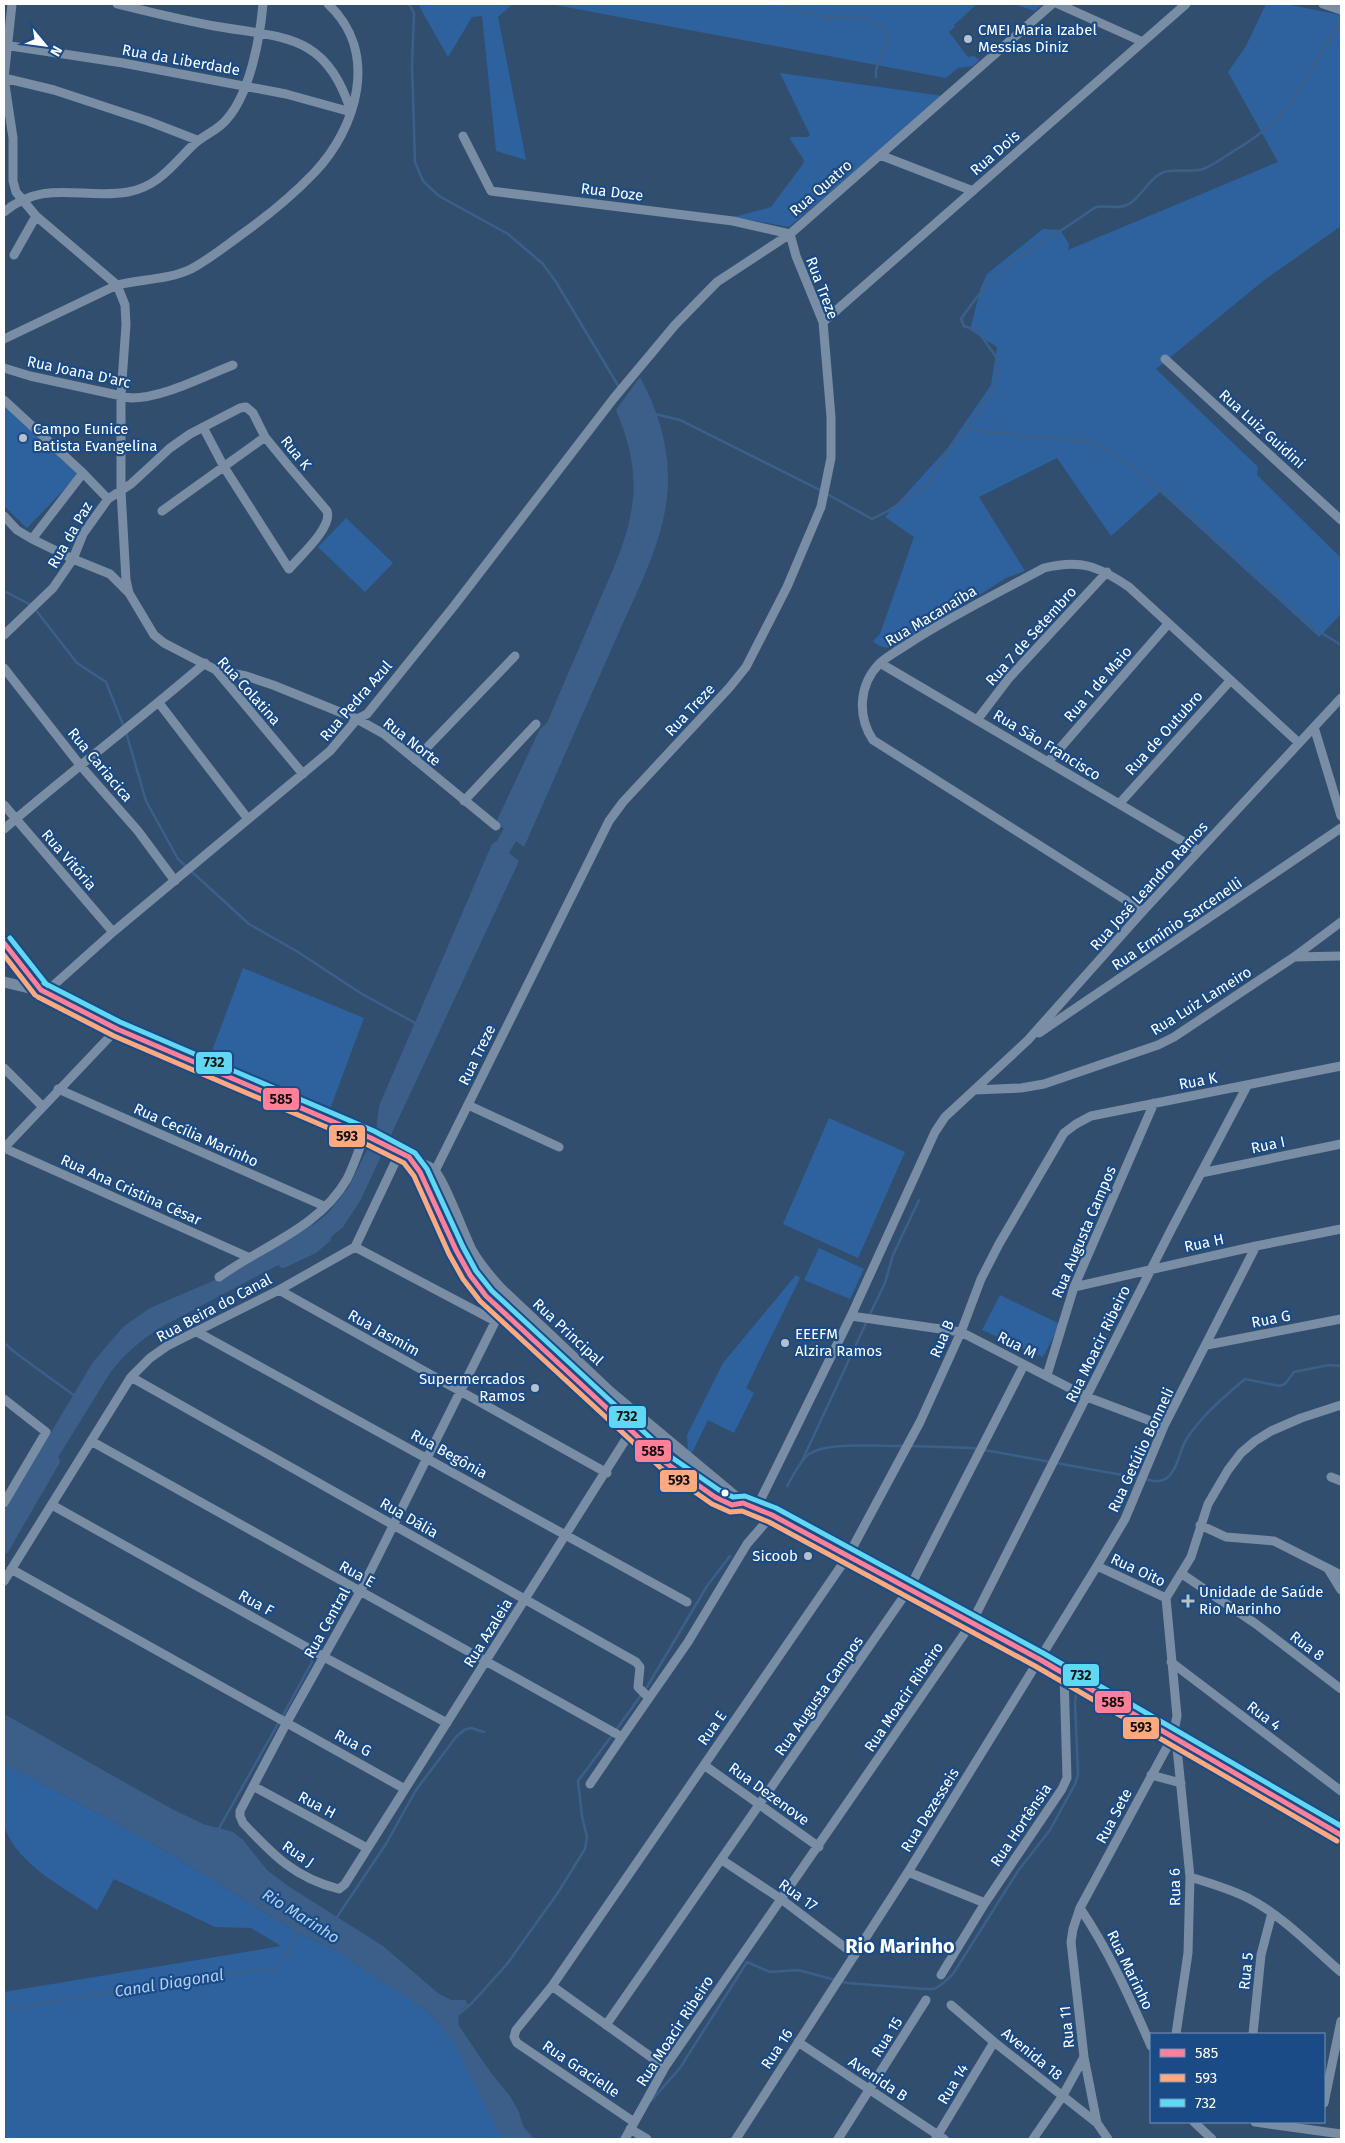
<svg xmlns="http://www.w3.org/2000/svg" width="1345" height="2143" font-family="'Fira Sans',sans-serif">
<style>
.green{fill:#2e629e}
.water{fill:#3c5f8a}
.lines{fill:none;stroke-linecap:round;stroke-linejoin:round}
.stream{stroke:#3c5f8a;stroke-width:2.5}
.canal{stroke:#3c5f8a;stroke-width:10}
.minor{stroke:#798da4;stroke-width:9}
.major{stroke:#788aa1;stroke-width:11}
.bus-1-casing{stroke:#1a4b87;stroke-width:9}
.bus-2-casing{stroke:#1a4b87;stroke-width:9}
.bus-3-casing{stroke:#1a4b87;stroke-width:9}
.bus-1{stroke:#ff8098;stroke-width:5}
.bus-2{stroke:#ffa980;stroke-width:5}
.bus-3{stroke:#60d8f3;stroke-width:5}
.poi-dot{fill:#b7c1cc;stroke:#1a4b87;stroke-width:2}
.bus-dot{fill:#fff;stroke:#1a4b87;stroke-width:2}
.labels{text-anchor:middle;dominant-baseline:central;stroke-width:4.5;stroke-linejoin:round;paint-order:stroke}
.poi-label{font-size:15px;fill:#fff;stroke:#1a4b87;text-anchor:start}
.street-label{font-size:15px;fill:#fff;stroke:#1a4b87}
.water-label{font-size:16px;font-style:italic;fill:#aecff4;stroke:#1a4b87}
.district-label{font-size:20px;font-weight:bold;fill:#fff;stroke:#1a4b87}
.line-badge{stroke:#1a4b87;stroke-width:2}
.pale-badge-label{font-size:14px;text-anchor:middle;font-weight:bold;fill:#111}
</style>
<rect width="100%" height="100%" fill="#324e6e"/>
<path class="green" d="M 418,4 L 513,4 L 498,17 L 526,160 L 496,151 L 482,16 L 472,17 L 448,57 Z
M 550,4 L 977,4 L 954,25 L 955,27 L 949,32 L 968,57 L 974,56 L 979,60 L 973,66 L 958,68 L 946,78 Z
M 1014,4 L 1042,5 L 1035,11 Z
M 1266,4 L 1285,4 L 1341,15 L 1341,226 L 1263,281 L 1156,369 L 1258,467 L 1257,475 L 1341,558 L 1341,614 L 1319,637 L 1160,492 L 1111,536 L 1057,458 L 979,497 L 1025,571 L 1006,578 L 898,647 C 889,649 880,648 873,641 L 880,634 L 914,537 L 885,517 L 947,449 L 991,385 L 997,347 L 970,330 L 981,287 L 987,274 L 1043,229 L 1060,230 L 1069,244 L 1068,250 L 1278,162 L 1228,72 L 1246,46 Z
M 780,73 L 943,96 L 789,227 L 734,217 L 771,207 L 803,164 L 804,160 L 790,139 L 791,137 L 808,137 L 810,135 Z
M 4,402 L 80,473 L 27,528 L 4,506 Z
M 346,518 L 393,563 L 365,592 L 318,547 Z
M 243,968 L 364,1018 L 330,1109 L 209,1059 Z
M 829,1118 L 905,1152 L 858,1258 L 783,1224 Z
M 819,1248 L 864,1269 L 850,1299 L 804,1280 Z
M 796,1275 L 800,1278 L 746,1388 L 754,1393 L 734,1433 L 708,1420 L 691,1455 L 688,1452 L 687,1435 L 723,1363 Z
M 1000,1295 L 1060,1324 L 1043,1357 L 982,1330 Z
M 4,1763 L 145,1839 L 302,1935 L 333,1948 L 368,1973 L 430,2013 L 455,2045 L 502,2139 L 4,2139 L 4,1992 L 281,1946 L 251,1928 L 215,1927 L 114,1879 L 97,1910 C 64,1887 18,1866 4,1826 Z"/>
<path class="water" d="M 640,377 C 661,416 673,459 666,504 C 660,549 634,597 616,639 C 585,708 555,777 524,847 L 516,841 L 509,853 L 519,861 L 360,1201 L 343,1227 L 331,1237 L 163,1326 C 142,1339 125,1353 110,1373 L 4,1545 L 4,1511 L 93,1362 L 123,1327 L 150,1308 L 215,1280 L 316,1223 L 328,1213 L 348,1188 L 376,1132 L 379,1106 L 492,844 L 497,841 L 504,828 L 496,826 L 497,820 L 540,729 L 547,723 C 563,685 579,648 595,611 C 628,536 651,491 616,410 Z
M 4,1714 L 170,1808 L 203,1824 L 233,1832 L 243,1840 L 267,1870 L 288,1886 L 383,1946 L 439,1994 L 451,2000 L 465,2000 L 468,2005 L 463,2008 L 458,2018 L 459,2026 L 491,2073 L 510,2096 L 519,2112 L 523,2126 L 534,2139 L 502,2139 L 455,2045 L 430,2013 L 368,1973 L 333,1948 L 302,1935 L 145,1839 L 4,1763 Z"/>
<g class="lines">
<path class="stream" d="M 409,4 L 414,13 L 412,65 L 415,162 L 423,181 L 439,196 L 508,234 L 543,264 L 556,282 L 619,387
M 778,4 C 793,9 808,15 824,17 C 848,21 870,9 889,34 C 887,49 874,63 876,77
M 655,414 L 680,420 L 822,491
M 966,430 L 1088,442 L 1098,445 L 1132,467 L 1184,509 L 1314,628 L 1341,645
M 827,494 L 872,519 L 888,511 L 929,484 L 952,446 L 972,423 L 991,394 L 998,377 L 996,357 L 978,331 L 964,326 L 961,319 C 970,306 986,285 998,274 C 1028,249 1063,231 1094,208 C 1105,204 1116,210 1127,205 C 1142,198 1148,178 1164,172 C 1176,168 1191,173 1203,169 C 1212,166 1221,159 1229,154 C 1246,144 1262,134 1275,120 C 1301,93 1322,53 1340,20
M 4,591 L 31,605
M 35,609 L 77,663 L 106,682 L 124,727
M 126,732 L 146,801 L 178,859 L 187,867
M 191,871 L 249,924 L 298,952 L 362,994 L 417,1024
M 869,1316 L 885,1283 L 893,1255 L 919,1200
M 4,1343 L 17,1354 L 75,1396
M 910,1446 L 973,1448 L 1051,1462
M 802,1461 L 867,1321
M 1056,1463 L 1139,1478
M 1145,1479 C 1153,1481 1160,1483 1167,1478 C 1178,1469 1179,1452 1186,1440 C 1201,1416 1224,1397 1245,1379 L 1279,1386 L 1285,1384 L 1294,1372 L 1329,1365 L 1341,1366
M 787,1486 C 793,1476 800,1461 809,1454 C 829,1441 881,1447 905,1446
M 282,1717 L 312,1662 L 311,1659 L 304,1655
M 616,1730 L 647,1687 L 707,1586 L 730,1556
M 218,1830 L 279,1722
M 335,1920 L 386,1844 L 416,1790 L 456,1737 L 464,1730 L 471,1728 L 484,1732
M 4,2010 L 192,1978 L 255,1970 L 273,1971 L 289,1952 L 297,1928
M 460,2013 L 472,2003 L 507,1964 L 557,1894 L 585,1849 L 587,1837 L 582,1816 L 578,1781 L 613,1734
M 651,2101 L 680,2068 L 747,1962 L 770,1972 L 798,1970 L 847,1983 L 925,1989 L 934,1989 L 941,1985 L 953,1974 L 1018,1871 L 1050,1830 L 1075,1784 L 1078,1775 L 1075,1703 L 1076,1695"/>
<path class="canal" d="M 283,1263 L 313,1249 L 326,1238
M 4,1549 L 55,1461"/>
<path class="minor" d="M 12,4 L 4,78 L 13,138 L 13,181 L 16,192 L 36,216 L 117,285 L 125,305 L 126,325 L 121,395 L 121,491 L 126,580 L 129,593
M 117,4 C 149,12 182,20 214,26 C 284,38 327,33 351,112
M 1058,4 L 1143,42
M 1323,4 L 1341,10
M 4,45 L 123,63 L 286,94 L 351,112
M 4,78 L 54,90 L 148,121 L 197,140
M 463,136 L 491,191 L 733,221 L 790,234
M 880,155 L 973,191
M 4,212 C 45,178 83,200 128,192 C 157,187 172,166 191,147 C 202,135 218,131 227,119 C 250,93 260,38 263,4
M 14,255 L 36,216
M 823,322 L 1186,4
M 4,339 L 117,285 C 142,279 168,280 191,269 C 208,260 223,248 238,237 C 265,218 291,197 314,173 C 357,128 380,52 328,4
M 1165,359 L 1341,520
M 4,368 L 30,376 L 131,398 C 163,398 202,377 233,365
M 4,400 L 83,473 L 108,499
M 162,511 L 265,437
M 4,516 L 17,530 L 32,539 L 73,559 L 110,574 L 129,593 L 154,635 L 164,643 L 216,670 L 303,774
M 32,539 L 83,473
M 4,635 L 53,588 L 73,559 L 83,534 L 108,499 L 131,484 L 170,448 L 190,434 L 240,408 L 246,407 L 253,413 L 265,437 L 287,464 L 327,511 C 333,527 300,556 289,569 L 224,467 L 203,427
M 880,663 L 1199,851
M 4,668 L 80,765 L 138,831 L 175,881
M 216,670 L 246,676 L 273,685 L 357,719 L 384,734 L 496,826
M 159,703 L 248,819
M 977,720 L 1009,678 L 1107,572
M 1314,727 L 1341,816
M 415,760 L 515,656
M 1048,762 L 1168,624
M 464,801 L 536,724
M 1119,804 L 1230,681
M 4,805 L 113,932
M 4,829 C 70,772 139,720 205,663
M 1143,911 L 873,740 C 857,716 859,685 879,664 C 887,656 899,650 908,644 C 951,616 998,593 1044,568 C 1081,559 1098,566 1129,587 L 1299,743
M 1294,957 L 1341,956
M 46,992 L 113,932 L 330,751 L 357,719 L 367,714 L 454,606 L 614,398 L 675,325 L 717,282 L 790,234 L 1052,4
M 1039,1033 L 1341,828
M 4,1068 L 42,1106
M 58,1089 L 324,1206
M 974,1090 L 1021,1088 L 1044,1084 L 1158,1045 L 1174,1037 L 1294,957 L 1341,922
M 468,1105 L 559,1147
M 4,1148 L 248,1257
M 4,1148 L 117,1029
M 1201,1173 L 1341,1144
M 424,1181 L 435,1171 L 609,821 L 623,802 L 729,688 L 746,667 L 787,587 L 821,507 L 831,458 L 831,417 L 823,322 L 796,256 L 790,234
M 355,1247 L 495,1321
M 219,1277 C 262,1246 319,1228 347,1179 C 354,1165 359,1150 364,1136
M 1074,1287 L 1256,1246 L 1341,1229
M 279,1290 L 607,1473
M 501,1310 L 360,1592 L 287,1722 L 240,1811 L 240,1816 L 243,1823 C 273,1855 295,1878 339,1889 L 345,1884 L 631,1431
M 851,1316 L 961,1332 L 1087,1397 L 1164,1426
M 197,1332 L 687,1602
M 1207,1345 L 1341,1319
M 1047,1375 L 1074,1287 L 1154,1103
M 131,1377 L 636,1662 L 640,1667 L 638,1687 L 649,1698
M 4,1399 L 46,1432 L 4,1503
M 91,1441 L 622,1737 L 688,1642 L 747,1544 L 772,1515
M 1331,1477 L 1341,1481
M 52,1505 L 324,1657 L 447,1723
M 757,1507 L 851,1316 L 935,1132 L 945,1117 L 1028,1040 L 1143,911 L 1341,698
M 1200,1525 L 1226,1537 L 1274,1541 L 1341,1575
M 1097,1566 L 1166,1598
M 11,1569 L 405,1789
M 1328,1569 L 1341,1590
M 1182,1574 L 1256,1624 L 1341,1689
M 4,1581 L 131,1377 L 150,1358 L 167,1346 L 279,1290 L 355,1247 L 400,1152
M 1171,1662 L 1341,1791
M 704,1765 L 819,1847
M 1151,1775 L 1181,1783
M 590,1784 L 622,1737
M 253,1786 L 367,1848
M 722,1860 L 781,1899 L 855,1955
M 908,1872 L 985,1903
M 1190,1877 C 1210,1883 1230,1889 1248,1898 C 1283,1916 1312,1947 1341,1972
M 1080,1908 C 1109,1951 1130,1998 1151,2046
M 941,1975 L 985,1903 L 1062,1789 L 1067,1778 L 1064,1674
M 552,1986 L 665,2067
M 951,2005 L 994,2042 L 1097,2123
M 606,2025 L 909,1589 L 1024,1365
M 1176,2034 L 1188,1953 L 1190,1877 L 1176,1738
M 1253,2034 L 1261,1955 L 1272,1913
M 798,2042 L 944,2139
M 1324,2103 L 1341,2021
M 634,2122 L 517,2043 L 514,2037 L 516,2030 L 552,1986 L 848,1556 L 920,1422 L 961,1332 L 981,1279 L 999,1244 L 1064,1133 L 1076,1124 L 1091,1116 L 1341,1066
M 1194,2122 L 1212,2139
M 1255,2122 L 1341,2134
M 630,2129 L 647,2139
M 936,2138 L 994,2042
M 625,2139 L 665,2067 L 971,1624 L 1172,1228 L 1247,1086
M 736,2139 L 908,1872 L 1097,1566 L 1125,1519 L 1164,1426 L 1256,1246
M 838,2139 L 926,2000
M 1033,2139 L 1062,2097 L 1084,2057
M 1108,2139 L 1097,2123 L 1084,2057 L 1071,1942 L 1073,1929 L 1080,1908 L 1173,1736 L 1177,1716 L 1166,1598 L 1191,1557 L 1208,1504 L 1228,1470 L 1241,1453 L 1255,1441 L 1271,1431 L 1301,1418 L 1341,1405"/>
<path class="major" d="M 4,943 L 41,990
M 4,982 L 46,992 L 117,1029 L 371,1138 L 432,1169 C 442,1176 463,1234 471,1250 C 479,1264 489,1276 500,1288 L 610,1392 L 743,1503 L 772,1515 L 1039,1659 L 1341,1835
M 411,1161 L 420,1172 L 456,1250 L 470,1275 L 486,1296 L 666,1463 L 715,1497 L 732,1505 L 743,1503"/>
<g class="bus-1-casing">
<path id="bus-1" d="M 4,943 L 41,990
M 41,990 L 117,1029 L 371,1138 L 409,1157 L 420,1172 L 456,1250 L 470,1275 L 486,1296 L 666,1463 L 715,1497 L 732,1505 L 743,1503 L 772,1515 L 1039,1659 L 1341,1835"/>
</g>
<g class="bus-2-casing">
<path id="bus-2" d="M 4,955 L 35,995
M 38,997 L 114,1036 L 368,1145 L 404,1163 L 414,1176 L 449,1254 L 463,1279 L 480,1301 L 662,1469 L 712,1504 L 730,1512 L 742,1511 L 769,1522 L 1035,1666 L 1337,1841"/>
</g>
<g class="bus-3-casing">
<path id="bus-3" d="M 10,938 L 47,985
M 44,983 L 120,1022 L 374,1131 L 415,1153 L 427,1169 L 463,1247 L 476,1271 L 492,1291 L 671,1457 L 719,1490 L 733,1497 L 745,1496 L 776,1508 L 1043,1653 L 1341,1826"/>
</g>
<use href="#bus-1" class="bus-1"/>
<use href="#bus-2" class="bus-2"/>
<use href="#bus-3" class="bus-3"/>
</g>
<g class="poi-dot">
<circle cx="968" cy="39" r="5"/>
<circle cx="23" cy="438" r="5"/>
<circle cx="785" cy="1343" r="5"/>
<circle cx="535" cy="1388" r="5"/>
<circle cx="808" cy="1556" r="5"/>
<path d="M1185.5 1593.5h5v5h5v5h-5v5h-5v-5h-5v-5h5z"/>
</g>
<circle class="bus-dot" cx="725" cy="1493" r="4.5"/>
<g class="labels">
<g class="poi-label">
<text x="978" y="30">CMEI Maria Izabel<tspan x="978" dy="17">Messias Diniz</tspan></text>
<text x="33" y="429">Campo Eunice<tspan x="33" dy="17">Batista Evangelina</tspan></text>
<text x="795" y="1334">EEEFM<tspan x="795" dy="17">Alzira Ramos</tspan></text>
<text x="525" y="1379" text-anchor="end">Supermercados<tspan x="525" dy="17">Ramos</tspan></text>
<text x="798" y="1556" text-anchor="end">Sicoob</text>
<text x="1199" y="1592">Unidade de Saúde<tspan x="1199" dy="17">Rio Marinho</tspan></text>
</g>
<g class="street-label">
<text transform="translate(181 60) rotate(10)">Rua da Liberdade</text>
<text transform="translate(995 153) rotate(-41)">Rua Dois</text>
<text transform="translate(821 188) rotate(-41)">Rua Quatro</text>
<text transform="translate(612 192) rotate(7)">Rua Doze</text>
<text transform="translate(822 288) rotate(69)">Rua Treze</text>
<text transform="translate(79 372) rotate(12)">Rua Joana D'arc</text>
<text transform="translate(1262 429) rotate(42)">Rua Luiz Guidini</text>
<text transform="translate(296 453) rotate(51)">Rua K</text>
<text transform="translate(70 535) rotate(-60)">Rua da Paz</text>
<text transform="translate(931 616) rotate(-31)">Rua Macanaíba</text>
<text transform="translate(1031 636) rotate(-48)">Rua 7 de Setembro</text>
<text transform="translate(1098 684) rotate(-49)">Rua 1 de Maio</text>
<text transform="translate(249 691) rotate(48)">Rua Colatina</text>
<text transform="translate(356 701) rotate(-49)">Rua Pedra Azul</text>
<text transform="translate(690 710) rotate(-47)">Rua Treze</text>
<text transform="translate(1164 733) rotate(-48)">Rua de Outubro</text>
<text transform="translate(412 742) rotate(38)">Rua Norte</text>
<text transform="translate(1047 745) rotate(31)">Rua São Francisco</text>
<text transform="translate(100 765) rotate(50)">Rua Cariacica</text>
<text transform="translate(69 860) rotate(49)">Rua Vitória</text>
<text transform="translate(1149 886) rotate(-48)">Rua José Leandro Ramos</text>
<text transform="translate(1177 924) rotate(-34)">Rua Ermínio Sarcenelli</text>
<text transform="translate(1201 1001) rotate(-32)">Rua Luiz Lameiro</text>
<text transform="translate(477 1055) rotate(-64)">Rua Treze</text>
<text transform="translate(1198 1081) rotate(-11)">Rua K</text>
<text transform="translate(196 1135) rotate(24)">Rua Cecília Marinho</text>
<text transform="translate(1268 1145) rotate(-12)">Rua I</text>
<text transform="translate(131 1190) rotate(24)">Rua Ana Cristina César</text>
<text transform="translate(1084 1232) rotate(-67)">Rua Augusta Campos</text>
<text transform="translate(1204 1243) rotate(-12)">Rua H</text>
<text transform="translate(214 1308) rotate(-28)">Rua Beira do Canal</text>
<text transform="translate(1271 1319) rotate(-11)">Rua G</text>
<text transform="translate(568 1332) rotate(43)">Rua Principal</text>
<text transform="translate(384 1333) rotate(29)">Rua Jasmim</text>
<text transform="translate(942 1339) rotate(-67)">Rua B</text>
<text transform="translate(1098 1344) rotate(-64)">Rua Moacir Ribeiro</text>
<text transform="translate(1017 1345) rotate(27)">Rua M</text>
<text transform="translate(1141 1450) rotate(-65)">Rua Getúlio Bonneli</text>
<text transform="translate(449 1454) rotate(29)">Rua Begônia</text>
<text transform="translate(409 1518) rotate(30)">Rua Dália</text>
<text transform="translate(1138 1570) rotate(25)">Rua Oito</text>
<text transform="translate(357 1574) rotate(29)">Rua E</text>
<text transform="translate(256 1603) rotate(29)">Rua F</text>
<text transform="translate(327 1623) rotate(-61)">Rua Central</text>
<text transform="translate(488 1633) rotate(-58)">Rua Azaleia</text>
<text transform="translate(1307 1646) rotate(37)">Rua 8</text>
<text transform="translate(819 1696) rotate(-55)">Rua Augusta Campos</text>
<text transform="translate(904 1697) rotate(-56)">Rua Moacir Ribeiro</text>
<text transform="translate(1264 1716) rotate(37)">Rua 4</text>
<text transform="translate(712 1728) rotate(-55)">Rua E</text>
<text transform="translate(353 1743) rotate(29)">Rua G</text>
<text transform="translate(769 1794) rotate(36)">Rua Dezenove</text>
<text transform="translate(317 1805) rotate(28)">Rua H</text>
<text transform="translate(930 1810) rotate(-58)">Rua Dezesseis</text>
<text transform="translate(1114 1816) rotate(-62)">Rua Sete</text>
<text transform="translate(1021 1825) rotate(-56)">Rua Hortênsia</text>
<text transform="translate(298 1854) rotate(34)">Rua J</text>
<text transform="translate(1175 1887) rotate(-91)">Rua 6</text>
<text transform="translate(798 1895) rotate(35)">Rua 17</text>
<text transform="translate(1130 1970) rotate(64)">Rua Marinho</text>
<text transform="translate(1246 1971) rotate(-84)">Rua 5</text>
<text transform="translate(1067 2027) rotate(-96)">Rua 11</text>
<text transform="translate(675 2031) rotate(-57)">Rua Moacir Ribeiro</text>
<text transform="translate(887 2037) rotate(-58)">Rua 15</text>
<text transform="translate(777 2049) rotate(-57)">Rua 16</text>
<text transform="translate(1032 2054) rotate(39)">Avenida 18</text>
<text transform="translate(581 2069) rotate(34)">Rua Gracielle</text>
<text transform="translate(878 2079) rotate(34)">Avenida B</text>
<text transform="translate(953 2084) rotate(-59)">Rua 14</text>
</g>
<g class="water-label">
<text transform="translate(301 1916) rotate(32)">Rio Marinho</text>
<text transform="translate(169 1983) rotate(-9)">Canal Diagonal</text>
</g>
<g class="district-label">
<text x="900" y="1946">Rio Marinho</text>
</g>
</g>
<g class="line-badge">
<rect x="195" y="1051" width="38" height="24" rx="5" fill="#60d8f3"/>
<rect x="262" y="1087" width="38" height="24" rx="5" fill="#ff8098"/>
<rect x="328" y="1124" width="38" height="24" rx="5" fill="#ffa980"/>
<rect x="608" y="1405" width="39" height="24" rx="5" fill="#60d8f3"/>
<rect x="634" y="1439" width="38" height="24" rx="5" fill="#ff8098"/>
<rect x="659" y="1469" width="39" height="24" rx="5" fill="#ffa980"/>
<rect x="1062" y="1663" width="38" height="24" rx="5" fill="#60d8f3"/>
<rect x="1094" y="1690" width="38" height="24" rx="5" fill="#ff8098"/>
<rect x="1122" y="1716" width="38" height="24" rx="5" fill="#ffa980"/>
</g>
<g class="pale-badge-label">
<text x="214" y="1067">732</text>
<text x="281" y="1104">585</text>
<text x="347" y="1141">593</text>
<text x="627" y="1421">732</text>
<text x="653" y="1456">585</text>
<text x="679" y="1485">593</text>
<text x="1081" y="1680">732</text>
<text x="1113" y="1707">585</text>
<text x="1141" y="1732">593</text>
</g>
<rect width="1345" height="2143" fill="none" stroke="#ffffff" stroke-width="10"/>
<rect x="1150" y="2033" width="175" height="90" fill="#1a4b87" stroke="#7693b7"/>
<rect x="1160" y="2049" width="25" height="8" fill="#ff8098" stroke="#7693b7"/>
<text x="1195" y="2058" font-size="15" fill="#ffffff">585</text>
<rect x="1160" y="2074" width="25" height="8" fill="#ffa980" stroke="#7693b7"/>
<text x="1195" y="2083" font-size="15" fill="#ffffff">593</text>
<rect x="1160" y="2099" width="25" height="8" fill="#60d8f3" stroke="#7693b7"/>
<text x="1195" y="2108" font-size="15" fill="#ffffff">732</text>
<g transform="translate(45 45) rotate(119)" stroke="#1a4b87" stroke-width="4" paint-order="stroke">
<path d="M0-4L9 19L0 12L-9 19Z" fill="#ffffff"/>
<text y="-8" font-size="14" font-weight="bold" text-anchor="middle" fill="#ffffff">N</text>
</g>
</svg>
